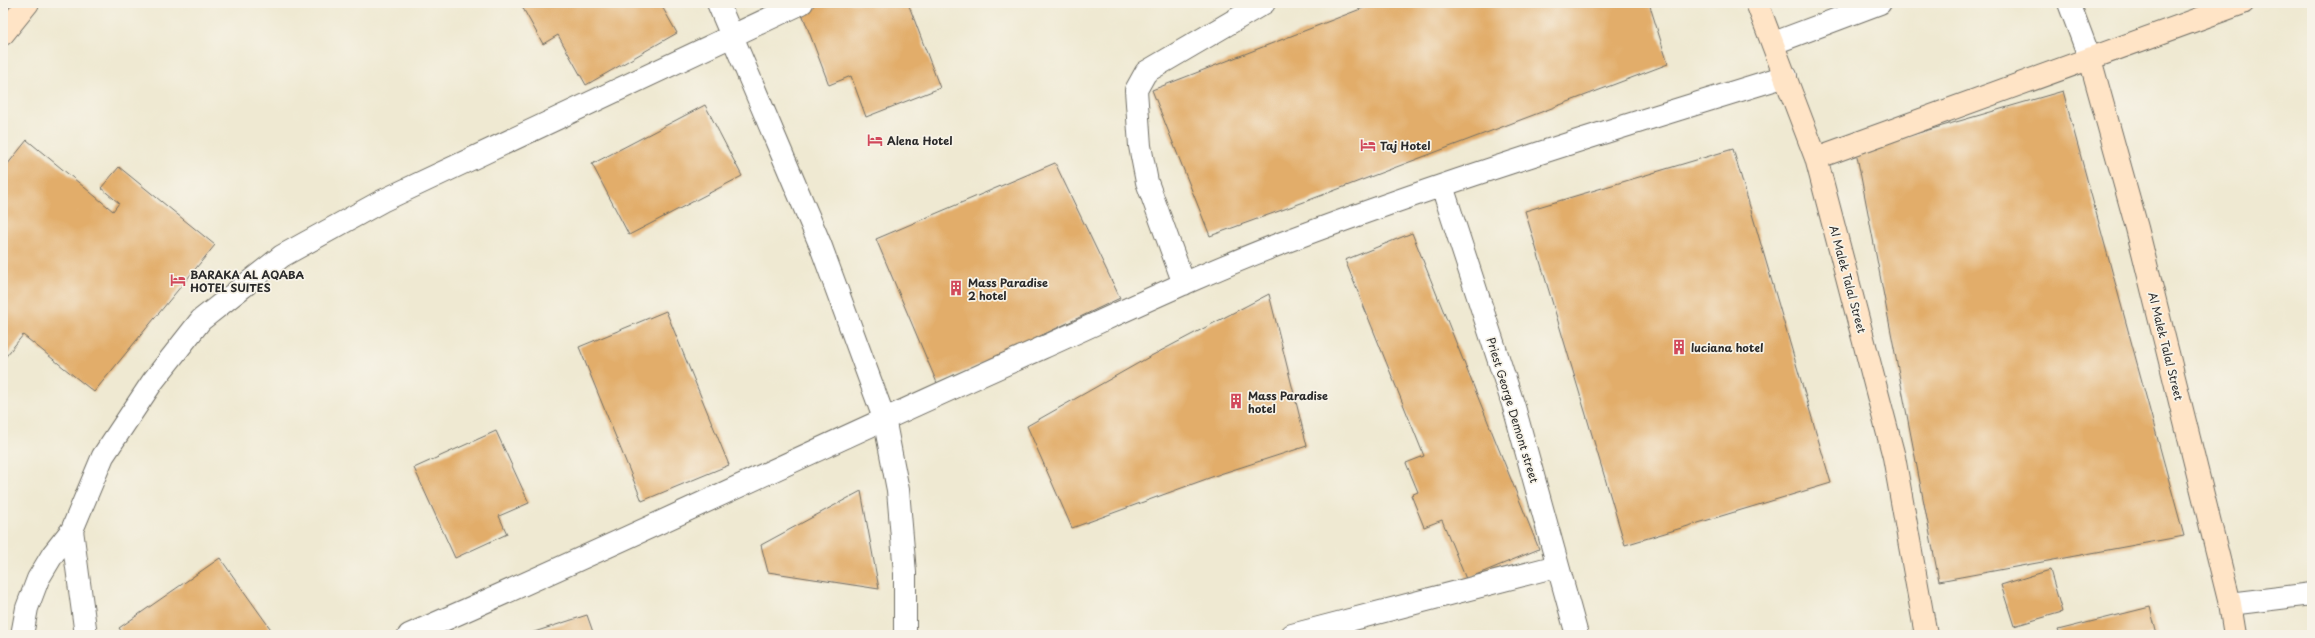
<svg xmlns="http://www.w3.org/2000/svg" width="2315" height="638" font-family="'Playpen Sans',sans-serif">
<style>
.building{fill:#e2ad6b}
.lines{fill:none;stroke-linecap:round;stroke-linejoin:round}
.street-casing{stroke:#706e65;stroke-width:24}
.secondary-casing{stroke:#706e65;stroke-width:24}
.street{stroke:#fff;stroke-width:22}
.secondary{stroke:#ffe4c6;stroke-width:22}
.labels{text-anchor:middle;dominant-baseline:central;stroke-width:3.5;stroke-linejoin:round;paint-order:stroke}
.poi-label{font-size:11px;font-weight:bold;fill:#2b2b2b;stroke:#f7f3e8;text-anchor:start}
.street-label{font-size:11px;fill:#2b2b2b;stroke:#f7f3e8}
</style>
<rect width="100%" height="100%" fill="#f7f3e8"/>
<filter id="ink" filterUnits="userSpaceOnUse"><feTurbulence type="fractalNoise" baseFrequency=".025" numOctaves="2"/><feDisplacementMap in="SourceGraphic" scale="8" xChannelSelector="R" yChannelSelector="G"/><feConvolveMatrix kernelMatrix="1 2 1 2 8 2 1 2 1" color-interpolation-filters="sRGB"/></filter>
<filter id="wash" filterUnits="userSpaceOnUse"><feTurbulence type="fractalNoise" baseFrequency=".012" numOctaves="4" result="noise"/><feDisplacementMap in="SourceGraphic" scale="16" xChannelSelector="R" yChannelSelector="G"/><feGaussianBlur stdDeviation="0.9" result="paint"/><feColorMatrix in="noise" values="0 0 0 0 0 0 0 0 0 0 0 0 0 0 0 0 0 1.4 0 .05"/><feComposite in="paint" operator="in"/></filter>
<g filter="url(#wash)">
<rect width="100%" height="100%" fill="#efe9d2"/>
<g id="blocks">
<path class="building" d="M 520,3 L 660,3 L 677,33 L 586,85 L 558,35 L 543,44 Z
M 813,3 L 908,3 L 940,88 L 866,117 L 851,76 L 829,85 L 800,8 Z
M 1376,3 L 1649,3 L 1668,64 L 1304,202 L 1210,236 L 1152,90 Z
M 2063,91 L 2184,536 L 1939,581 L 1856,151 Z
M 705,105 L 742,176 L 629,235 L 592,164 Z
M 27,140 L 113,211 L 119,203 L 101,188 L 119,167 L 215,245 L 94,392 L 23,335 L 3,360 L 3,170 Z
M 1733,149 L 1831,483 L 1625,545 L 1525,211 Z
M 1055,163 L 1120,298 L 1036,338 L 1036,340 L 937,383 L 876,239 Z
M 1412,233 L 1539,549 L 1466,579 L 1442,520 L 1424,527 L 1411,495 L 1418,492 L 1406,463 L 1424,456 L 1345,260 Z
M 1269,294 L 1307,446 L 1220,474 L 1072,528 L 1027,426 L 1151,356 Z
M 666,311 L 729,465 L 642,501 L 579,347 Z
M 496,431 L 529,503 L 499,516 L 507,534 L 455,558 L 414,468 Z
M 861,491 L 879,589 L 768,572 L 761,545 Z
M 220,558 L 275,635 L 124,635 L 119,628 Z
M 2050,570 L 2062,612 L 2014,626 L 2001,585 Z
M 2150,607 L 2157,635 L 2060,635 L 2058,630 Z
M 587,615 L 594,635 L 525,635 Z"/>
</g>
</g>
<g filter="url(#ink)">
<use href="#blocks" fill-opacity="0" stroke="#706e65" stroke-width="1"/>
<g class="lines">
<g class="street-casing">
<path id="street" d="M 718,3 L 820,244 L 884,418 L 898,490 L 905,573 L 905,635
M 2069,3 L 2090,59
M 1774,43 L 1880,3
M 1442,186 L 1514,407 L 1577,635
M 1184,284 L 1147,182 L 1140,146 L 1136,90 L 1146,72 L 1264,3
M 72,530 L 86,635
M 2230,604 L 2312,594
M 22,635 L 27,608 L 38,579 L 53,554 L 72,530 L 103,456 L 153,381 L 201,320 L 282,256 L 382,201 L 802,3
M 409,635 C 622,543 830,442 1042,348 C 1122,312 1201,274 1282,243 C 1447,180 1617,128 1786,76
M 1292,635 L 1557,566"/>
</g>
<g class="secondary-casing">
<path id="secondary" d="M 1757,3 L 1816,158 L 1894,457 L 1926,635
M 3,34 L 28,3
M 2090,59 L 2137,228 L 2230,604 L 2235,635
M 1816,158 L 2243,3"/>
</g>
<use href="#street" class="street"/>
<use href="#secondary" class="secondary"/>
</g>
</g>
<defs>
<g id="hotel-bare" transform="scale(1.2)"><path d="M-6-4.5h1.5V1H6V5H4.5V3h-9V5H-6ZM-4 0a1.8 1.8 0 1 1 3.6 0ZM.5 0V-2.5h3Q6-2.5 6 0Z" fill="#d1495b" stroke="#f7f3e8" stroke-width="2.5" paint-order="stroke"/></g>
<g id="building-bare" transform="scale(1.2)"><path d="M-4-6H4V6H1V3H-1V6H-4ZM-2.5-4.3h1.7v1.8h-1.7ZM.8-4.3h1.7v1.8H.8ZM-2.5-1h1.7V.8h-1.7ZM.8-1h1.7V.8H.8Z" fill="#d1495b" stroke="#f7f3e8" stroke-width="2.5" paint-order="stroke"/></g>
</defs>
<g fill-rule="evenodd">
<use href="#hotel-bare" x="875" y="140"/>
<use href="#hotel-bare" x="1368" y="145"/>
<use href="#hotel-bare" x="178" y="280"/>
<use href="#building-bare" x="956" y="288"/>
<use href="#building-bare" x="1679" y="347"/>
<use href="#building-bare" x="1236" y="401"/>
</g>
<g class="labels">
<g class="poi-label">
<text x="887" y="140">Alena Hotel</text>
<text x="1380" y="145">Taj Hotel</text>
<text x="190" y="274">BARAKA AL AQABA<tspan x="190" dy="13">HOTEL SUITES</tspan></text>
<text x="968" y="282">Mass Paradise<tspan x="968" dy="13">2 hotel</tspan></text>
<text x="1691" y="347">luciana hotel</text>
<text x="1248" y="395">Mass Paradise<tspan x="1248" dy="13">hotel</tspan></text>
</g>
<g class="street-label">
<text transform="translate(1848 279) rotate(75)">Al Malek Talal Street</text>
<text transform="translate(2166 346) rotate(76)">Al Malek Talal Street</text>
<text transform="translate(1513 410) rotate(73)">Priest George Demont street</text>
</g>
</g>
<rect width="2315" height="638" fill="none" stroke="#f7f3e8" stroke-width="16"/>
</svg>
